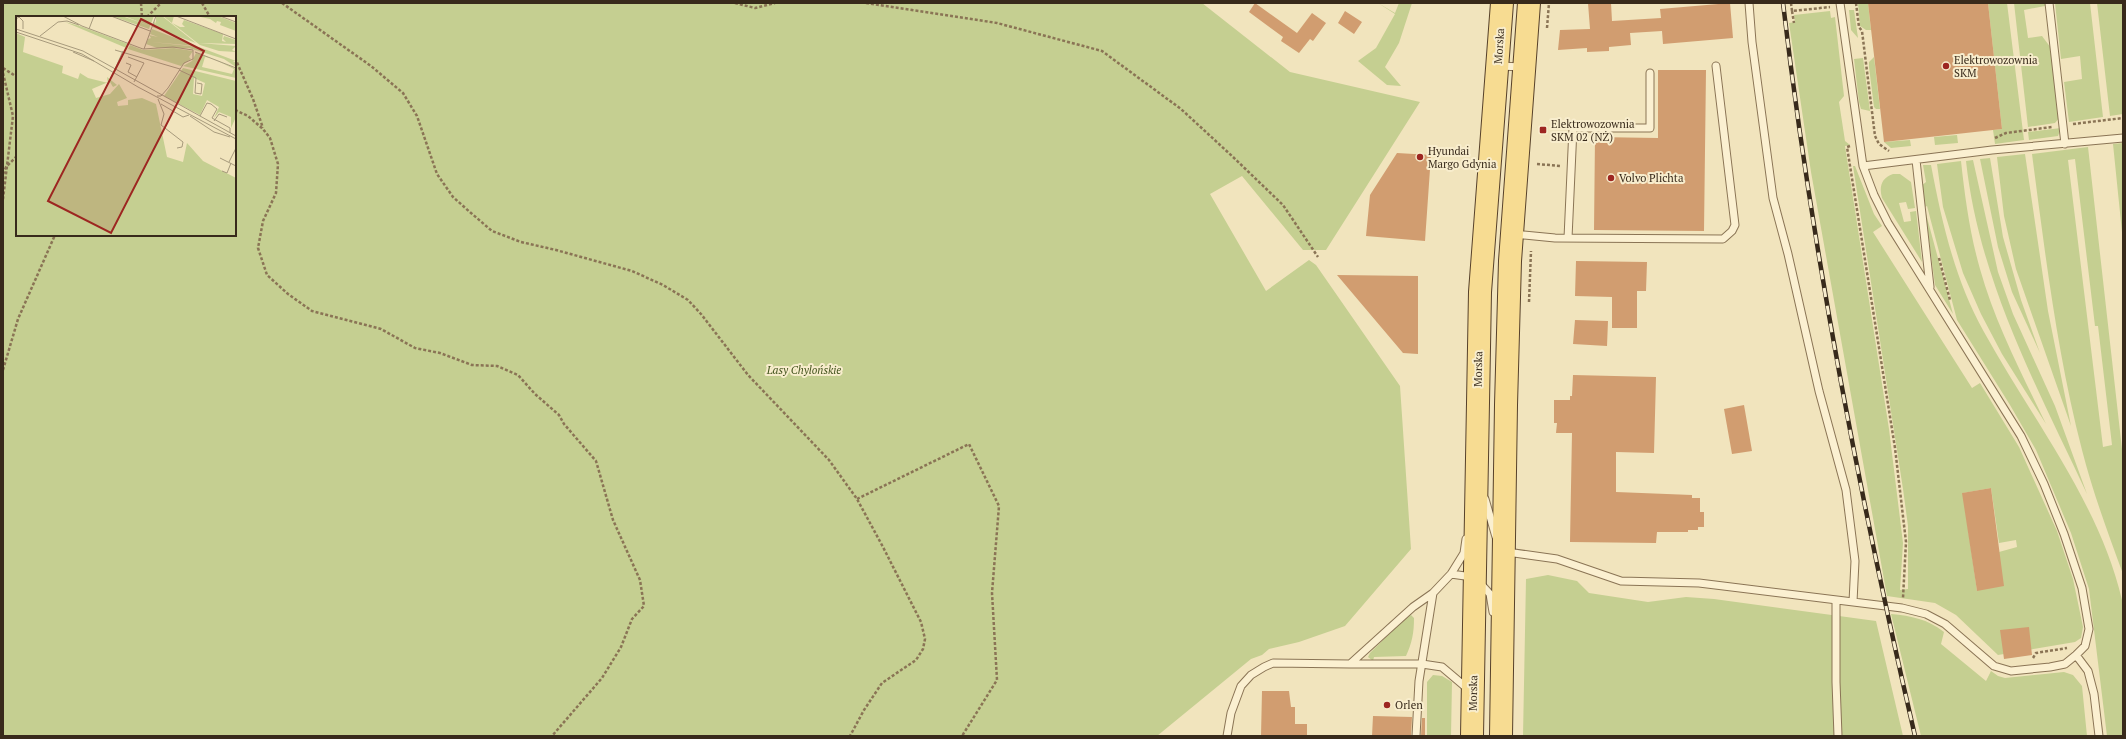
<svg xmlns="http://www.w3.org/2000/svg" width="2126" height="739" font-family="'PT Serif',serif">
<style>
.green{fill:#c5cf91;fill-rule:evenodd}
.building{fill:#d19d70}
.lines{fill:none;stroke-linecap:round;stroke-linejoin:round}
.lane-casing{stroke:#8a7455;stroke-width:9}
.primary-casing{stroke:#57412a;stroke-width:24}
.path{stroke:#8a7455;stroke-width:2.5;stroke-dasharray:3 2;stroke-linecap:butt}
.lane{stroke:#fbf0d1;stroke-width:7}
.primary{stroke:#f7dc92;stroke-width:22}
.rail-casing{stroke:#382a1b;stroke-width:4.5}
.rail{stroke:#f8edcd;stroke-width:3;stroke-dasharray:9;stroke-linecap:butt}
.poi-dot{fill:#9d2621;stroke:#f8edcd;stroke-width:1.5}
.labels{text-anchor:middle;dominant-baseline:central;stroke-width:4;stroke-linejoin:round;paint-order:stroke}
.street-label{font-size:11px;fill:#382a1b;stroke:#f8edcd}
.poi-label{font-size:11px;fill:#382a1b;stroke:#f8edcd;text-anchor:start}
.park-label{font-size:11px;font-style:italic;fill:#465620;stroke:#f8edcd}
.inset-road{fill:none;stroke:#a79a7c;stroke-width:1}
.view{fill:#9d2621;fill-opacity:0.15;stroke:#9d2621;stroke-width:2}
.inset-edge{fill:none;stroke:#382a1b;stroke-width:2}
</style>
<rect width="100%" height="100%" fill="#f1e4bd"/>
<path class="green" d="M 3,3 L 1202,3 L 1290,72 L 1420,102 L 1326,250 L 1303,250 L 1242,176 L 1210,194 L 1266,291 L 1309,260 L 1316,265 L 1400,386 L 1411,549 L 1345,626 L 1299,642 L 1269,649 L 1262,655 L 1251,659 L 1157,736 L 3,736 ZM 17,17 L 235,17 L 235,235 L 17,235 Z
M 1378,3 L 1395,13 L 1399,3 L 1412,3 L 1399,43 L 1385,67 L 1401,86 L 1387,85 L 1358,61 L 1376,48 L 1395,14 Z
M 1858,3 L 1868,3 L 1871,30 L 1866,30 L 1860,26 Z
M 1988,3 L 2007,3 L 2024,140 L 1995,144 L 1993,130 L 2002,129 Z
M 2014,3 L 2045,3 L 2045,6 L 2024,10 L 2028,38 L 2042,36 L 2051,48 L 2060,117 L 2055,123 L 2028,127 Z
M 2055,3 L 2090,3 L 2103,117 L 2069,122 L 2064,82 L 2082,79 L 2080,56 L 2061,59 Z
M 2097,3 L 2123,3 L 2123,114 L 2110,116 Z
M 1849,10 L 1854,10 L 1858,38 L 1851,30 Z
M 1830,11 L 1831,18 L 1835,17 L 1844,96 L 1839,102 L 1845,141 L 1850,145 L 1845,146 L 1889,429 L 1903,543 L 1900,590 L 1908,589 L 1908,526 L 1903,489 L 1853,166 L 1855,166 L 1874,214 L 1882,226 L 1873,232 L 1972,388 L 1980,383 L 2019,447 L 2057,531 L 2073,579 L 2083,627 L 2081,638 L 2075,642 L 1998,655 L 1956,615 L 1935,603 L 1887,596 L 1811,172 L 1789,23 L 1795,22 L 1794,15 ZM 1991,488 L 1999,543 L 2016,540 L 2017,547 L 1999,552 L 1977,591 L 1963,493 Z
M 1874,57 L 1880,109 L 1876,109 L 1874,107 L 1869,67 L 1869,62 Z
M 1863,58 L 1870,111 L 1861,109 L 1859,102 L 1854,59 Z
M 2061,128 L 2058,136 L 2029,140 L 2028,132 Z
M 1957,135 L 1958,143 L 1935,145 L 1934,137 Z
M 1910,140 L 1911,146 L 1891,148 L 1884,142 Z
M 2123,143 L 2123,242 L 2113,144 Z
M 2088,147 L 2123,458 L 2123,574 C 2108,533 2093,493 2082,450 C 2057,353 2045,253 2032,154 ZM 2075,159 L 2095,326 L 2098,326 L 2112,445 L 2103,447 L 2068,160 Z
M 2025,154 L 2048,311 L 2071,426 L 2016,269 L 2004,216 L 1997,157 Z
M 1990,158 L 2003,237 L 2021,300 L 2040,353 L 2012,292 L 1998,247 L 1980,159 Z
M 1973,160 L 1998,272 L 2013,314 L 2055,406 L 2087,494 C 2037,387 1979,281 1966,161 Z
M 1961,161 C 1965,198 1970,234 1980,269 C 1995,323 2022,374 2046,424 L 2002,354 L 1981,314 L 1963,273 L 1943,207 L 1937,164 Z
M 1923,165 L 1931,165 C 1942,223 1955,280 1984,332 C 2032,419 2099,502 2122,600 C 2125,612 2123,628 2123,640 C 2123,672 2123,704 2123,736 L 2107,736 L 2089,589 L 2071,533 L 2036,450 L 2010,405 L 1957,320 L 1927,206 L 1925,207 L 1921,186 L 1926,182 Z
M 1893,174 L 1900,174 L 1911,182 L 1915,208 L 1908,209 L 1906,202 L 1899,203 L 1904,222 L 1911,221 L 1910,212 L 1916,211 L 1922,262 L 1882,198 C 1879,187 1881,178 1893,174 Z
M 1925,210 L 1953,314 L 1935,285 Z
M 1548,575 L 1577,581 L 1589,593 L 1648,602 L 1686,597 L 1714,599 L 1876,621 L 1903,736 L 1523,736 L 1526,579 Z
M 1891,614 C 1912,616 1927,619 1944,632 L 1941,644 L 1986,681 L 1991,671 L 1998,676 L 2005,678 L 2064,672 L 2073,675 L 2082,686 L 2087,736 L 1921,736 Z
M 1411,615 L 1414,618 C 1414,633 1412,643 1406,656 L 1374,657 L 1373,661 L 1368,657 L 1370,653 L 1402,621 Z
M 1433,675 L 1442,676 L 1452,682 L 1451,736 L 1427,736 L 1427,682 Z"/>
<path class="building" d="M 1255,3 L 1297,33 L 1312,13 L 1326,23 L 1313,41 L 1310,39 L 1299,53 L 1281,41 L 1283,37 L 1249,12 Z
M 1588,3 L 1611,3 L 1612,21 L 1661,18 L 1660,9 L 1730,3 L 1733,38 L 1663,44 L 1662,31 L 1630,33 L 1631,45 L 1609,47 L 1609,51 L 1587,52 L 1587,48 L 1558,50 L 1560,30 L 1590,29 Z
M 1868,3 L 1988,3 L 2002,129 L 1884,142 Z
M 1345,11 L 1362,22 L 1354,34 L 1338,23 Z
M 1658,70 L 1706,70 L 1704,231 L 1594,230 L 1595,137 L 1658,138 Z
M 1397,153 L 1431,155 L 1425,241 L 1366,236 L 1370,195 Z
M 1576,261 L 1647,262 L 1646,291 L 1637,291 L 1637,328 L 1612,328 L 1612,297 L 1575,296 Z
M 1337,275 L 1418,276 L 1418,354 L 1403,353 Z
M 1575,320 L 1608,321 L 1607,346 L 1573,344 Z
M 1573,375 L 1656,377 L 1654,453 L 1616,452 L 1616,492 L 1692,495 L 1692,498 L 1700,498 L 1700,512 L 1704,512 L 1704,527 L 1698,527 L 1698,530 L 1688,530 L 1688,532 L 1657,532 L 1656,543 L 1570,542 L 1572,433 L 1556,433 L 1557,423 L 1554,423 L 1554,400 L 1570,400 L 1570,396 L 1572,396 Z
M 1744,405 L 1752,451 L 1732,454 L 1724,409 Z
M 1991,488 L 2004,586 L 1977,591 L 1962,493 Z
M 2029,627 L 2032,655 L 2004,659 L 2000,630 Z
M 1262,691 L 1289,691 L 1291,707 L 1295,707 L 1295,724 L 1307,724 L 1307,736 L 1261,736 Z
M 1373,716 L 1412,717 L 1411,736 L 1372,736 Z
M 1422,718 L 1425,718 L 1425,736 L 1421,736 Z"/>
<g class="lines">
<g class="lane-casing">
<path id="lane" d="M 1749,3 L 1752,42 L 1773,198 L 1788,254 L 1819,391 L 1846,490 L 1855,561 L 1853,602
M 2049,3 L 2065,144
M 1499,66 L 1523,67
M 1916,160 L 1930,287
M 1863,166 L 1992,150 L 2123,138
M 1514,234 L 1555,238 L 1723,239 L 1732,231 L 1735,225 L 1716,66
M 1568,238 L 1573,128 L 1650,128 L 1650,73
M 1485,499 L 1496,537
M 1507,552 L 1557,559 L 1621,581 L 1699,583 L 1902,608 L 1926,614 L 1945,624 L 1994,666 L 2011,671 L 2050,667 L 2065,664 L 2076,655 L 2085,646 L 2089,629 L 2082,588 L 2064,534 L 2044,484 L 2021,436 L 1888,223 L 1874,195 L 1863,166 L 1840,3
M 1451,574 L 1472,577
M 1480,583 L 1490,594 L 1493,612
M 1836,600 L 1836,682 L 1838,736
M 2076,655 L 2088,671 L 2094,694 L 2099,736
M 1350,664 L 1422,664 L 1442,667 L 1468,689
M 1227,736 L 1231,713 L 1241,686 L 1251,675 L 1264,667 L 1273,663 L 1350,664 L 1413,607 L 1433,593 L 1451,574 L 1464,553 L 1466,539
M 1416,736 L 1419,681 L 1433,593"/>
</g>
<g class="primary-casing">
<path id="primary" d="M 1472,736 L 1480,292 L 1502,3
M 1501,736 L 1506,405 L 1510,261 L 1529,3"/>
</g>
<path class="path" d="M 141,3 L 142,17
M 202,3 L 210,17
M 282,3 L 371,66 L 403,93 L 417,116 L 437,174 L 453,197 L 471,213 L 492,231 L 521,242 L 556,250 L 632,271 L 663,285 L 688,300 L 701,314 L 748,375 L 829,460 L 857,499 L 883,547 L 921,622 L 925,639 L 923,649 L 916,660 L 882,683 L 864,710 L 850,736
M 735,3 L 755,8 L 775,3
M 866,3 L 997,23 L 1102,51 L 1181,109 L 1232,156 L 1283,205 L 1318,257
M 1791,3 L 1792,11 L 1830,7
M 1856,3 L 1859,27 L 1862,31 L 1875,136 L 1879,144 L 1889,151
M 1792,11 L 1794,23
M 147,17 L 161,3
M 1547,28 L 1549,3
M 235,58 L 253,99 L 263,128
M 3,68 L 17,77
M 3,73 L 13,116 L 3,199
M 235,110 L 248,116 L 263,129 L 270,138 L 278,164 L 276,193 L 263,221 L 258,248 L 267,275 L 288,294 L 312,311 L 381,329 L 415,348 L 440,353 L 472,365 L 497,366 L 518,375 L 535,394 L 559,415 L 564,424 L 596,461 L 613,520 L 640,580 L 644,606 L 632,619 L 621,647 L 602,678 L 552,736
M 2073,124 L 2123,118
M 1995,138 L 2006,133 L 2052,127
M 1850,146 L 1847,147 L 1895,448 L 1906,542 L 1903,598
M 1537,164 L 1561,166
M 3,174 L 6,167 L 17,156
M 1939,258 L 1950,300
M 1529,302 L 1531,251
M 3,370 L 18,319 L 55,235
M 857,499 L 969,444 L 999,506 L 992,593 L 997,680 L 962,736
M 2033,658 L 2036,653 L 2067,648"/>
<use href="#lane" class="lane"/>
<use href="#primary" class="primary"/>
<g class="rail-casing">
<path id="rail" d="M 1783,3 C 1812,250 1859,494 1915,736"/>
</g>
<use href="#rail" class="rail"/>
</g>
<g class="poi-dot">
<circle cx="1946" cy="66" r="4"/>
<rect x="1539" y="126" width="8" height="8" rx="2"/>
<circle cx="1420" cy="157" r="4"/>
<circle cx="1611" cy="178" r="4"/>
<circle cx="1387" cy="705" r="4"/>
</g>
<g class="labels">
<g class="street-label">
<text transform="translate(1499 46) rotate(-86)">Morska</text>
<text transform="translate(1478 369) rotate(-89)">Morska</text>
<text transform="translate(1473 693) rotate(-89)">Morska</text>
</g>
<g class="poi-label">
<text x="1954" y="60">Elektrowozownia<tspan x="1954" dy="13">SKM</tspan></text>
<text x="1551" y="124">Elektrowozownia<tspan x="1551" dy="13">SKM 02 (NŻ)</tspan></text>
<text x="1428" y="151">Hyundai<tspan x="1428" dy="13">Margo Gdynia</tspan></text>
<text x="1619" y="178">Volvo Plichta</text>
<text x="1395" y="705">Orlen</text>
</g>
<g class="park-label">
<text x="804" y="370">Lasy Chylońskie</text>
</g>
</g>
<g transform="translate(16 16)">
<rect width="220" height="220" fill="#f1e4bd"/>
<path d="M 96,0 L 106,0 L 134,10 L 133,13 ZM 108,0 L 138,0 L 134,10 ZM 140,0 L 146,0 L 180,27 L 136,11 L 139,5 L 140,8 ZM 147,0 L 158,0 L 156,7 L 164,11 L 169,11 L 166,8 L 168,4 L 207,18 L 206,25 L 210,26 L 207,23 L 208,20 L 220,24 L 220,28 L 183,27 L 220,30 L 216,34 L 220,36 L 203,35 L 184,29 ZM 180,0 L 202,0 L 220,7 L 220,15 L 204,9 L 205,6 L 201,5 L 200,7 L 194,3 ZM 49,6 L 64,10 L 112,28 L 111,32 L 108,31 ZM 136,13 L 180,30 L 135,26 L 183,31 L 220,45 L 217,45 L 220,47 L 220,51 L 208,43 L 173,32 L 141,32 L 130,28 L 132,23 L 144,26 L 132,23 L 135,22 L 133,19 L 142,21 L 134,18 ZM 0,17 L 9,21 L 7,36 L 47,50 L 46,57 L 62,63 L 64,57 L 72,62 L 92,67 L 91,61 L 101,69 L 97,71 L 94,66 L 92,67 L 90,67 L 76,73 L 80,82 L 94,78 L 103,68 L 111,82 L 101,86 L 102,90 L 112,89 L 112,84 L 126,82 L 140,88 L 151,141 L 167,146 L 171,127 L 187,145 L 220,162 L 220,220 L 0,220 ZM 114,29 L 127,34 L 158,32 L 177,35 L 173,41 L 175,43 L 165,50 L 112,33 ZM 180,37 L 195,42 L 189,41 L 186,51 L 216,58 L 218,53 L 196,42 L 220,53 L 220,62 L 167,50 L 176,45 ZM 167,52 L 220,65 L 220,101 L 215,112 L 215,101 L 203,96 L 198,102 L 203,91 L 191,84 L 184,99 L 148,80 ZM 178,62 L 189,67 L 186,80 L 177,78 Z" fill="#c5cf91" fill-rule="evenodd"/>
<path class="inset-road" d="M 47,0 L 66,10 L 127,33 L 157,31 L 177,34 L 177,43 L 168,47 L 152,72 L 145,80 L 141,80M 95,0 L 134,15M 160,0 L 220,23M 204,0 L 220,6M 0,3 L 3,1 L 7,5 L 7,13M 0,13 L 67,35 L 220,120M 73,13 L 78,0M 0,16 L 66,38 L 122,71 L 220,123M 24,20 L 42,6 L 51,5 L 63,9M 128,33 L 140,0M 99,34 L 164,53M 57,36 L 78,45M 179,36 L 220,52M 112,41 L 128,47 L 118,66M 110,47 L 115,49 L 112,56 L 121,61M 99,53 L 107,35M 163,54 L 180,62 L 179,77 L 185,78 L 186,68 L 181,67M 142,83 L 148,98 L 145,109 L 167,126 L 166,131 L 161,132M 145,88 L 167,101 L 173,99M 174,100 L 198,116 L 214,121M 184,100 L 191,87 L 195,88 L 201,93 L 196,102 L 214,112 L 214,117M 198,105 L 203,98 L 211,101M 204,142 L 220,150M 213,146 L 220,132M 206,155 L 211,157 L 215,147"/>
<path class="view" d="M 125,3 L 188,35 L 95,217 L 32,185 Z"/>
<rect width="220" height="220" class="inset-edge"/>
</g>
<rect width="2126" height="739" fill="none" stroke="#382a1b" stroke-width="8"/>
</svg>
